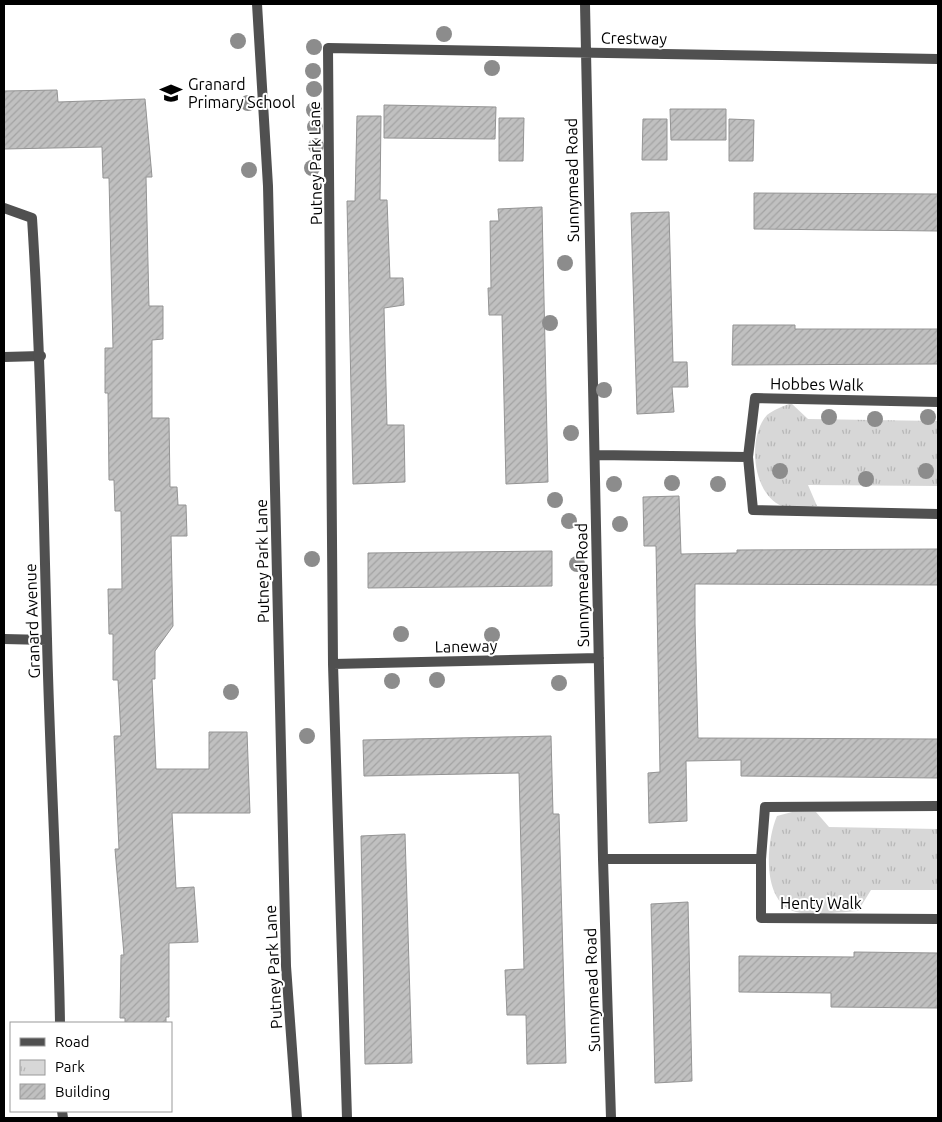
<svg xmlns="http://www.w3.org/2000/svg" width="942" height="1122" font-family="Ubuntu,sans-serif">
<style>
.park{fill:url(#park-tufts)}
.building{fill:url(#building-hatch);stroke:#949494}
.lines{fill:none;stroke-linecap:round;stroke-linejoin:round}
.lane{stroke:#505050;stroke-width:10}
.street{stroke:#505050;stroke-width:10}
.tree{fill:#8c8c8c}
.labels{text-anchor:middle;dominant-baseline:central;stroke-width:4;stroke-linejoin:round;paint-order:stroke}
.street-label{font-size:16px;fill:#000;stroke:#fff}
.poi-label{font-size:16px;fill:#000;stroke:#fff;text-anchor:start}
</style>
<defs>
<pattern id="park-tufts" width="24" height="20" patternUnits="userSpaceOnUse" patternTransform="scale(1.25)"><rect width="24" height="20" fill="#d7d7d7"/><path d="M3 7l-1-3M5 7V3M7 7l1-3M15 17l-1-3M17 17v-4M19 17l1-3" fill="none" stroke="#b7b7b7"/></pattern>
<pattern id="building-hatch" width="6" height="6" patternUnits="userSpaceOnUse" patternTransform="scale(1.25)"><rect width="6" height="6" fill="#c0c0c0"/><path d="M-1 1l2-2M0 6l6-6M5 7l2-2" fill="none" stroke="#a3a3a3"/></pattern>
</defs>
<rect width="100%" height="100%" fill="#fff"/>
<path class="park" d="M 791,403 L 808,419 L 938,421 L 938,486 L 808,485 L 817,506 C 807,506 791,509 782,506 C 752,494 747,437 767,415 C 773,410 784,406 791,403 Z
M 792,812 L 816,812 L 829,827 L 938,829 L 938,890 L 871,890 L 858,911 C 843,912 809,916 796,912 C 761,903 766,841 777,816 Z"/>
<path class="building" d="M 57,90 L 58,102 L 145,99 L 152,177 L 146,177 L 149,306 L 163,306 L 163,339 L 152,340 L 152,418 L 169,418 L 170,487 L 177,487 L 178,505 L 186,505 L 187,536 L 171,536 L 173,626 L 155,651 L 155,679 L 152,679 L 156,769 L 209,769 L 209,732 L 247,732 L 250,813 L 172,813 L 176,888 L 194,887 L 198,942 L 169,943 L 169,1017 L 166,1017 L 166,1023 L 125,1023 L 125,1018 L 120,1018 L 121,955 L 124,955 L 115,849 L 119,849 L 114,736 L 121,736 L 118,680 L 113,680 L 113,634 L 109,634 L 108,589 L 122,589 L 121,511 L 115,511 L 114,480 L 109,480 L 108,393 L 105,393 L 105,348 L 113,348 L 109,178 L 103,178 L 102,147 L 4,149 L 4,91 Z
M 384,105 L 496,107 L 495,139 L 384,138 Z
M 670,109 L 726,109 L 726,140 L 671,140 Z
M 357,116 L 381,116 L 380,200 L 387,200 L 390,278 L 403,278 L 404,305 L 384,308 L 387,425 L 404,425 L 405,482 L 353,484 L 347,201 L 355,201 Z
M 499,118 L 524,118 L 523,161 L 499,161 Z
M 643,119 L 667,119 L 667,160 L 642,160 Z
M 729,119 L 754,120 L 753,161 L 729,161 Z
M 754,193 L 938,194 L 938,231 L 754,229 Z
M 542,207 L 548,482 L 506,484 L 502,315 L 489,315 L 488,288 L 491,288 L 490,221 L 499,221 L 498,209 Z
M 669,212 L 673,362 L 687,362 L 688,387 L 672,387 L 674,412 L 637,414 L 631,213 Z
M 733,325 L 795,325 L 795,329 L 938,329 L 938,364 L 732,365 Z
M 679,496 L 681,554 L 737,553 L 737,550 L 938,549 L 938,585 L 695,584 L 695,623 L 698,738 L 938,739 L 938,778 L 741,776 L 741,760 L 686,761 L 687,821 L 649,823 L 648,773 L 660,772 L 656,546 L 644,546 L 643,497 Z
M 552,551 L 552,586 L 368,588 L 368,553 Z
M 551,736 L 553,814 L 559,814 L 566,1063 L 527,1064 L 526,1015 L 507,1015 L 505,970 L 524,969 L 519,773 L 364,776 L 363,740 Z
M 405,834 L 412,1063 L 365,1064 L 361,836 Z
M 688,902 L 692,1081 L 655,1083 L 651,904 Z
M 854,952 L 938,953 L 938,1008 L 831,1007 L 831,993 L 739,992 L 739,956 L 854,957 Z"/>
<g class="lines">
<path class="lane" d="M 4,357 L 41,356"/>
<path class="street" d="M 257,4 L 268,186 L 286,966 L 297,1118
M 585,4 L 603,859 L 611,1118
M 4,208 L 32,218 C 41,358 43,498 47,639 C 50,767 58,895 60,1023
M 938,402 L 755,398 L 748,457 L 753,510 L 938,514
M 595,455 L 748,457
M 4,639 L 47,640
M 333,664 L 599,658
M 938,806 L 765,807 L 761,859 L 761,918 L 938,919
M 603,859 L 761,859
M 62,1111 L 63,1118
M 347,1118 L 333,664 L 328,48 L 938,59"/>
</g>
<g class="tree">
<circle cx="444" cy="34" r="8"/>
<circle cx="238" cy="41" r="8"/>
<circle cx="314" cy="47" r="8"/>
<circle cx="492" cy="68" r="8"/>
<circle cx="313" cy="71" r="8"/>
<circle cx="314" cy="89" r="8"/>
<circle cx="248" cy="103" r="8"/>
<circle cx="314" cy="110" r="8"/>
<circle cx="315" cy="127" r="8"/>
<circle cx="316" cy="146" r="8"/>
<circle cx="312" cy="168" r="8"/>
<circle cx="249" cy="170" r="8"/>
<circle cx="565" cy="263" r="8"/>
<circle cx="550" cy="323" r="8"/>
<circle cx="604" cy="390" r="8"/>
<circle cx="829" cy="417" r="8"/>
<circle cx="928" cy="417" r="8"/>
<circle cx="875" cy="419" r="8"/>
<circle cx="571" cy="433" r="8"/>
<circle cx="780" cy="471" r="8"/>
<circle cx="926" cy="471" r="8"/>
<circle cx="866" cy="479" r="8"/>
<circle cx="672" cy="483" r="8"/>
<circle cx="614" cy="484" r="8"/>
<circle cx="718" cy="484" r="8"/>
<circle cx="555" cy="500" r="8"/>
<circle cx="569" cy="521" r="8"/>
<circle cx="620" cy="524" r="8"/>
<circle cx="312" cy="559" r="8"/>
<circle cx="577" cy="564" r="8"/>
<circle cx="401" cy="634" r="8"/>
<circle cx="492" cy="635" r="8"/>
<circle cx="437" cy="680" r="8"/>
<circle cx="392" cy="681" r="8"/>
<circle cx="559" cy="683" r="8"/>
<circle cx="231" cy="692" r="8"/>
<circle cx="307" cy="736" r="8"/>
</g>
<defs>
<g id="school-bare" transform="scale(1.725)"><path d="M0-5L7-2L0 1L-7-2ZM-4 1L0 2.5L4 1V4Q0 6-4 4Z" fill="#000" stroke="#fff" stroke-width="2.5" paint-order="stroke"/></g>
</defs>
<g fill-rule="evenodd">
<use href="#school-bare" x="171" y="93"/>
</g>
<g class="labels">
<g class="street-label">
<text transform="translate(634 38) rotate(1)">Crestway</text>
<text transform="translate(315 163) rotate(-91)">Putney Park Lane</text>
<text transform="translate(572 180) rotate(-91)">Sunnymead Road</text>
<text transform="translate(817 384) rotate(1)">Hobbes Walk</text>
<text transform="translate(262 561) rotate(-91)">Putney Park Lane</text>
<text transform="translate(582 585) rotate(-91)">Sunnymead Road</text>
<text transform="translate(32 621) rotate(-92)">Granard Avenue</text>
<text transform="translate(466 646) rotate(-1)">Laneway</text>
<text x="821" y="903">Henty Walk</text>
<text transform="translate(273 967) rotate(-93)">Putney Park Lane</text>
<text transform="translate(592 990) rotate(-92)">Sunnymead Road</text>
</g>
<g class="poi-label">
<text x="188" y="84">Granard<tspan x="188" dy="18">Primary School</tspan></text>
</g>
</g>
<rect width="942" height="1122" fill="none" stroke="#000000" stroke-width="10"/>
<rect x="10" y="1022" width="162" height="90" fill="#ffffff" stroke="#999999"/>
<rect x="20" y="1038" width="25" height="8" fill="#505050" stroke="#999999"/>
<text x="55" y="1047" font-size="15" fill="#000000">Road</text>
<rect x="20" y="1060" width="25" height="15" fill="url(#park-tufts)" stroke="#999999"/>
<text x="55" y="1072" font-size="15" fill="#000000">Park</text>
<rect x="20" y="1084" width="25" height="15" fill="url(#building-hatch)" stroke="#999999"/>
<text x="55" y="1097" font-size="15" fill="#000000">Building</text>
</svg>
